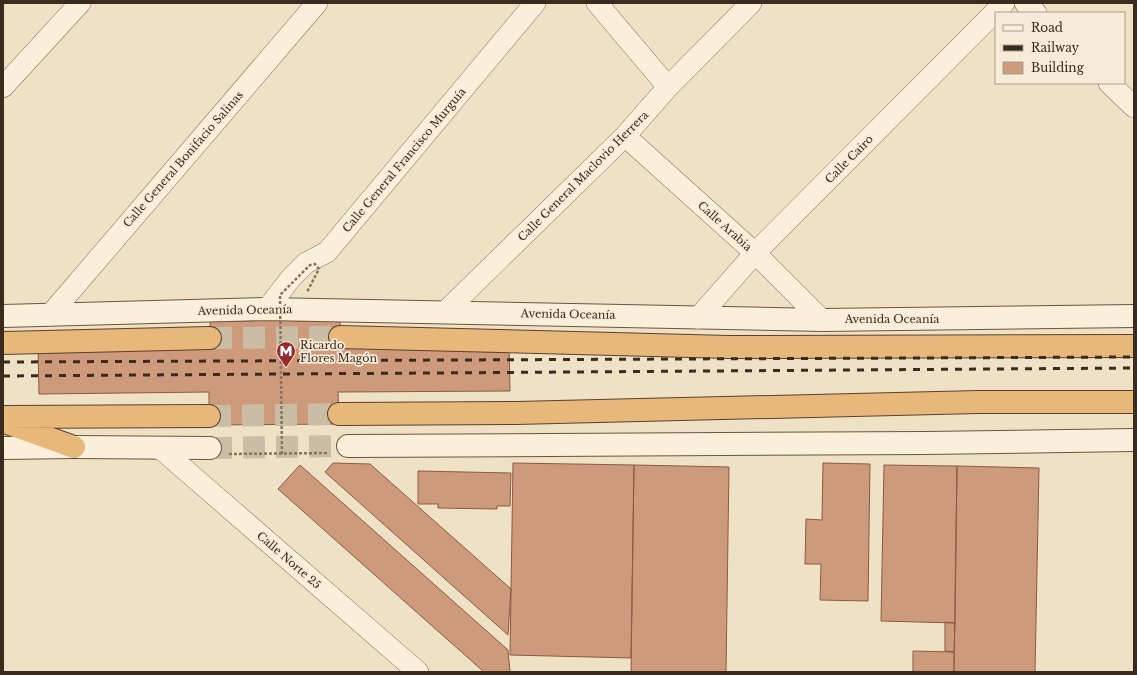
<svg xmlns="http://www.w3.org/2000/svg" width="1137" height="675" font-family="'Libre Baskerville',serif">
<style>
.building{fill:#ce9a7c;stroke:#8b5a41}
.lines{fill:none;stroke-linecap:round;stroke-linejoin:round}
.secondary-tunnel{stroke:#cbbda5;stroke-width:22;stroke-dasharray:22 11;stroke-linecap:butt}
.trunk-tunnel{stroke:#cbbda5;stroke-width:22;stroke-dasharray:22 11;stroke-linecap:butt}
.minor-casing{stroke:#8b725b;stroke-width:22}
.secondary-casing{stroke:#6d543e;stroke-width:24}
.trunk-casing{stroke:#59412f;stroke-width:24}
.path{stroke:#8b725b;stroke-width:2.5;stroke-dasharray:3 2;stroke-linecap:butt}
.minor{stroke:#f9efda;stroke-width:21}
.secondary{stroke:#f9efda;stroke-width:22}
.trunk{stroke:#e8b87a;stroke-width:22}
.rail{stroke:#3b2b1f;stroke-width:3;stroke-dasharray:7 7;stroke-linecap:butt}
.path-bridge{stroke:#8b725b;stroke-width:2.5;stroke-dasharray:3 2;stroke-linecap:butt}
.labels{text-anchor:middle;dominant-baseline:central;stroke-width:3.5;stroke-linejoin:round;paint-order:stroke}
.street-label{font-size:11px;fill:#3b2b1f;stroke:#f6ebd6}
.poi-label{font-size:11px;fill:#3b2b1f;stroke:#f6ebd6;text-anchor:start}
</style>
<rect width="100%" height="100%" fill="#efe1c6"/>
<path class="building" d="M 297,313 L 297,321 L 340,320 L 341,345 L 509,344 L 510,391 L 338,392 L 339,424 L 209,425 L 209,392 L 39,394 L 38,347 L 211,346 L 210,321 L 254,321 L 254,314 Z
M 333,463 L 370,464 L 511,589 L 508,635 L 325,472 Z
M 513,463 L 634,465 L 631,658 L 510,655 Z
M 823,463 L 870,464 L 868,601 L 820,600 L 821,564 L 805,564 L 806,519 L 822,520 Z
M 300,465 L 508,650 L 510,672 L 484,672 L 278,489 Z
M 634,465 L 729,467 L 726,672 L 631,672 Z
M 884,465 L 957,466 L 955,623 L 881,621 Z
M 957,466 L 1039,468 L 1035,672 L 954,672 Z
M 418,471 L 511,473 L 510,506 L 497,506 L 497,509 L 438,508 L 438,504 L 418,504 Z
M 945,622 L 955,623 L 954,652 L 945,651 Z
M 913,651 L 954,652 L 954,672 L 913,672 Z"/>
<g class="lines">
<path class="secondary-tunnel" d="M 210,448 L 348,446"/>
<path class="trunk-tunnel" d="M 210,338 L 340,337
M 209,416 L 339,414"/>
<g class="minor-casing">
<path id="minor" d="M 597,3 L 668,87
M 1025,3 L 1036,13
M 1109,83 L 1134,107
M 3,87 L 80,3
M 625,136 L 755,253 L 822,320
M 267,309 L 291,278 L 306,263 L 327,252 L 535,3
M 445,312 L 625,136 L 668,87 L 751,3
M 50,315 L 317,3
M 698,318 L 755,253 L 1004,3
M 160,448 L 418,672"/>
</g>
<g class="secondary-casing">
<path id="secondary" d="M 3,316 L 267,309 L 822,320 L 1134,316
M 348,446 L 925,443 L 1134,440
M 3,448 L 74,447 L 210,448"/>
</g>
<g class="trunk-casing">
<path id="trunk" d="M 340,337 L 729,347 L 1134,346
M 3,343 L 210,338
M 339,414 L 516,413 L 978,402 L 1134,402
M 3,417 L 209,416
M 4,422 L 74,447"/>
</g>
<path class="path" d="M 229,454 L 328,453"/>
<use href="#minor" class="minor"/>
<use href="#secondary" class="secondary"/>
<use href="#trunk" class="trunk"/>
<path class="rail" d="M 3,362 L 1134,357
M 3,376 L 1134,368"/>
<path class="path-bridge" d="M 282,454 L 280,295 L 310,265 L 315,264 L 319,269 L 307,292"/>
</g>
<defs>
<g id="metro-pin" transform="scale(1)"><path d="M0 17L-7.5 6A9.5 9.5 0 1 1 7.5 6Z" fill="#9b2a30" stroke="#f6ebd6"/><path d="M-5.5 5V-5H-3L0 0L3-5H5.5V5H3V-.5L0 4L-3-.5V5Z" fill="#fff"/></g>
</defs>
<g fill-rule="evenodd">
<use href="#metro-pin" x="286" y="351"/>
</g>
<g class="labels">
<g class="street-label">
<text transform="translate(183 159) rotate(-49)">Calle General Bonifacio Salinas</text>
<text transform="translate(849 159) rotate(-45)">Calle Cairo</text>
<text transform="translate(404 160) rotate(-50)">Calle General Francisco Murguía</text>
<text transform="translate(583 176) rotate(-45)">Calle General Maclovio Herrera</text>
<text transform="translate(725 226) rotate(42)">Calle Arabia</text>
<text transform="translate(245 310) rotate(-1)">Avenida Oceanía</text>
<text transform="translate(568 314) rotate(1)">Avenida Oceanía</text>
<text x="892" y="319">Avenida Oceanía</text>
<text transform="translate(289 560) rotate(41)">Calle Norte 25</text>
</g>
<g class="poi-label">
<text x="300" y="345">Ricardo<tspan x="300" dy="13">Flores Magón</tspan></text>
</g>
</g>
<rect width="1137" height="675" fill="none" stroke="#3b2b1f" stroke-width="8"/>
<rect x="995" y="12" width="130" height="72" fill="#f6ebd6" stroke="#ab9e8d"/>
<rect x="1003" y="25" width="20" height="6" fill="#f9efda" stroke="#ab9e8d"/>
<text x="1031" y="32" font-size="12" fill="#3b2b1f">Road</text>
<rect x="1003" y="45" width="20" height="6" fill="#3b2b1f" stroke="#ab9e8d"/>
<text x="1031" y="52" font-size="12" fill="#3b2b1f">Railway</text>
<rect x="1003" y="62" width="20" height="12" fill="#ce9a7c" stroke="#ab9e8d"/>
<text x="1031" y="72" font-size="12" fill="#3b2b1f">Building</text>
</svg>
